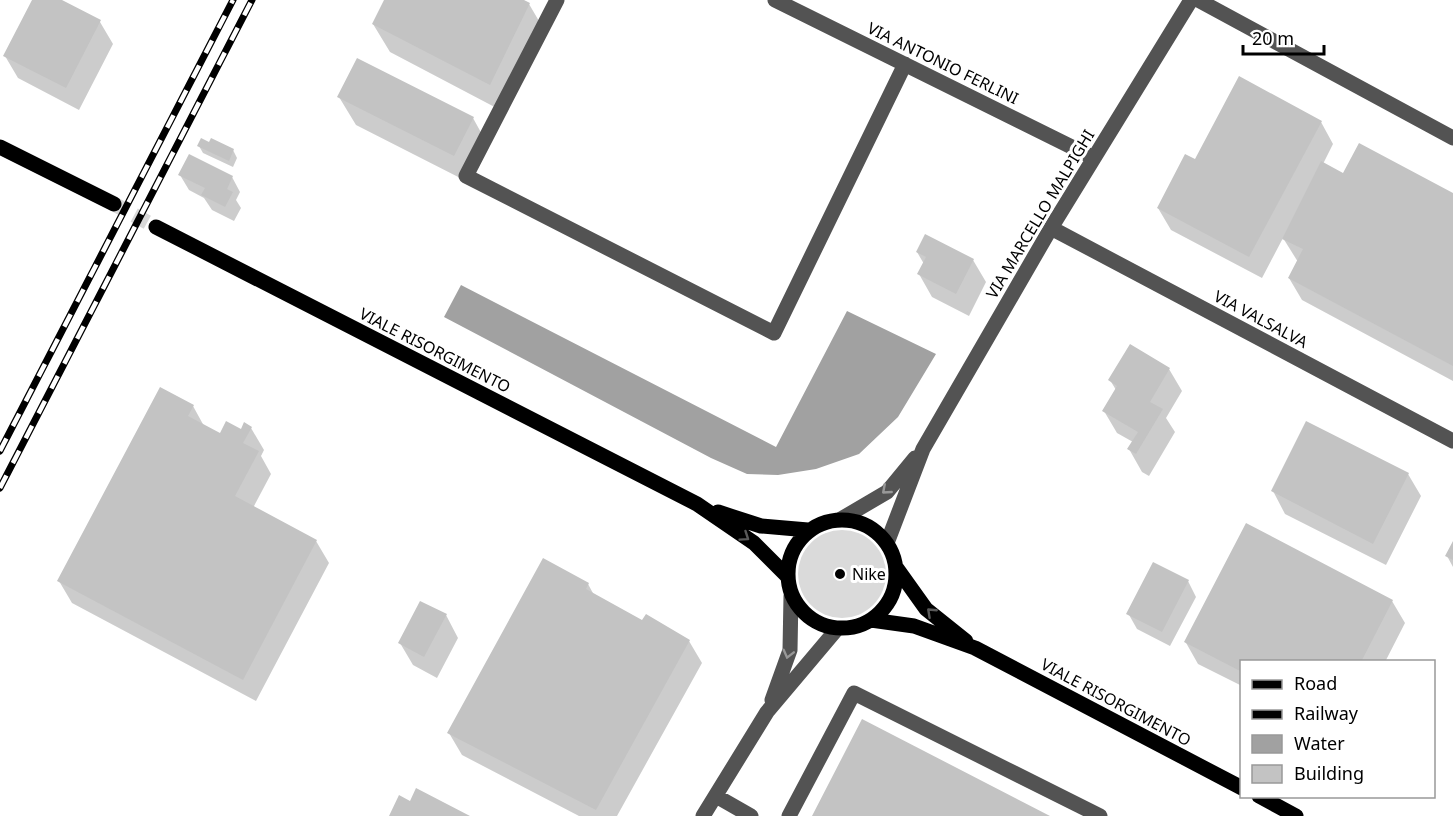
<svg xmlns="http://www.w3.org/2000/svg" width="1453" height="816" font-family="'Noto Sans',sans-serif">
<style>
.green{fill:#dadada}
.water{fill:#a1a1a1}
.shadow{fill:#0003}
.building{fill:#c3c3c3}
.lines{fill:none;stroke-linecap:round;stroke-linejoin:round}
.major-tunnel{stroke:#d9d9d9;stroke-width:15;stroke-dasharray:15 8;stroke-linecap:butt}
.minor{stroke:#535353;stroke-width:15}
.major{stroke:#000;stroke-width:15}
.rail-casing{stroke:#000;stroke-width:7}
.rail{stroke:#fff;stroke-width:4.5;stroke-dasharray:14;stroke-linecap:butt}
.oneway{stroke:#989898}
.oneway2{stroke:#595959}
.poi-dot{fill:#000;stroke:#fff;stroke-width:2}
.labels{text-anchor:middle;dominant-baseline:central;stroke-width:6;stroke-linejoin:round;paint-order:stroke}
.street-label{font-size:16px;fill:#000;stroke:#fff}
.poi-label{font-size:16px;fill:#000;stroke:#fff;text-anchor:start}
</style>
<rect width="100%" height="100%" fill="#fff"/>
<path class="green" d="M798 574a44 44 0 1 1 88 0a44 44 0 1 1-88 0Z"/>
<path class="water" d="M 461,285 L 776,447 L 847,311 L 936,354 L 898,417 L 859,454 L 816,469 L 778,475 L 747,474 L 711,458 L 444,317 Z"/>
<path class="shadow" d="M 34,0 L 59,0 L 100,22 L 113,44 L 79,110 L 18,78 L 5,56 Z
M 386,0 L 521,0 L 529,4 L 546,33 L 506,113 L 390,52 L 373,24 Z
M 339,97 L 473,118 L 489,147 L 470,183 L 356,125 Z
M 1321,122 L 1333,144 L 1323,164 L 1344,175 L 1453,195 L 1453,381 L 1302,300 L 1289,278 L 1298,262 L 1283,238 L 1262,278 L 1171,230 L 1158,208 L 1195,161 Z
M 210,144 L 233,150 L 237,158 L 233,167 L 203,153 L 199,146 Z
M 180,175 L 232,177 L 240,192 L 236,200 L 241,208 L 234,221 L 212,210 L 204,198 L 189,190 Z
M 917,252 L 973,260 L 986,282 L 969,316 L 932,297 L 919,274 L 924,264 Z
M 1131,346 L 1169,369 L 1182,391 L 1166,418 L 1175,432 L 1149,476 L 1142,472 L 1129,449 L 1133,442 L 1117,433 L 1104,411 L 1116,390 L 1110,380 Z
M 193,406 L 204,426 L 220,435 L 251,428 L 264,450 L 261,456 L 271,474 L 253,508 L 316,541 L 329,563 L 256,701 L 72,603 L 59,581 Z
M 1408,474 L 1421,496 L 1386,565 L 1285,514 L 1273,491 Z
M 1453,544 L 1453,567 L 1447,556 Z
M 1188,581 L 1196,597 L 1170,646 L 1137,629 L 1128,613 Z
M 588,584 L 594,595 L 643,622 L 689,641 L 702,663 L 617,816 L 579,816 L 462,755 L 449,733 Z
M 1392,601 L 1405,623 L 1385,662 L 1242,662 L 1242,686 L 1198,664 L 1185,641 Z
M 446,615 L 458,638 L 437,678 L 413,665 L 400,643 Z"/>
<path class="building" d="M 32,0 L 62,0 L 101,20 L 66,88 L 3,56 Z
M 384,0 L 524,0 L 530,3 L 490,85 L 372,24 Z
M 357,58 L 474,117 L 454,156 L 337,97 Z
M 1239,76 L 1322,121 L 1249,257 L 1157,208 L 1185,154 L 1195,159 Z
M 201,138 L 209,142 L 211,138 L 234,149 L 229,161 L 197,146 Z
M 1359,143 L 1453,193 L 1453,366 L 1288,278 L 1303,249 L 1282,239 L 1321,161 L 1343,173 Z
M 189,154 L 233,176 L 227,189 L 233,192 L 225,207 L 201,195 L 205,188 L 178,175 Z
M 925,234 L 974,259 L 956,294 L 917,274 L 926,257 L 916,252 Z
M 1130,344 L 1170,368 L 1150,402 L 1163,409 L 1136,454 L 1127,449 L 1138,432 L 1102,411 L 1117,386 L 1108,380 Z
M 160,387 L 194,405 L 188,416 L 220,433 L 226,421 L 241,429 L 244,422 L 252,427 L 243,443 L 259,451 L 235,496 L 317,540 L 243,680 L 57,581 Z
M 1306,421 L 1409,473 L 1373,544 L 1271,491 Z
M 1246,523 L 1393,600 L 1361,662 L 1242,662 L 1242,672 L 1184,642 Z
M 1453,541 L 1453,560 L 1445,556 Z
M 543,558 L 589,583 L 586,589 L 642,620 L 646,614 L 690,640 L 596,810 L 447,733 Z
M 1153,562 L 1189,580 L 1162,632 L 1126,614 Z
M 420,601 L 447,614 L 424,657 L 398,643 Z
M 862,719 L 1050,816 L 812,816 Z
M 416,788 L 470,816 L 389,816 L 399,795 L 410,801 Z"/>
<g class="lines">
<path class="major-tunnel" d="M 114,204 L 156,227"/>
<path class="minor" d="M 557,0 L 466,176 L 774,333 L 905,64
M 775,0 L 1094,158
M 1198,0 L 1453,138
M 1051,228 L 1453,441
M 841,519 L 887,492 L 915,458
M 887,543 L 923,449 L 1051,228 L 1191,0
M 772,700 L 790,650 L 791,596
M 716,796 L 751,816
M 703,816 L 767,712 L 837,629
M 789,816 L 854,693 L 1100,816"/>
<path class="major" d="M 0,147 L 114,204
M 156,227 L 697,504 L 754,543 L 787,576
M 718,512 L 761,526 L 808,530
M788 574a54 54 0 1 1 108 0a54 54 0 1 1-108 0Z
M 896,567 L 926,609 L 966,641
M 871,620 L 914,626 L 975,648 L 1242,788
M 1259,796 L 1296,816"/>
<g class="rail-casing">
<path id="rail" d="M 0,451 L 233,0
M 0,488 L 252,0"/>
</g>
<use href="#rail" class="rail"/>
</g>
<defs><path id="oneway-chevron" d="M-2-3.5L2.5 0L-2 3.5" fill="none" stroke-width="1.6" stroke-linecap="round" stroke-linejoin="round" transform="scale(1.5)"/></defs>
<g class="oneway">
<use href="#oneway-chevron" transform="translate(886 490) rotate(139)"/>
<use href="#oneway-chevron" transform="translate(788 654) rotate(104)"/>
</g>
<g class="oneway2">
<use href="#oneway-chevron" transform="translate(745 537) rotate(34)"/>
<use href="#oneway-chevron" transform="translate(931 612) rotate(-137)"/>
</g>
<circle class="poi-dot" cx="840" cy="574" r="6"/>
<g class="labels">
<g class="street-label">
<text transform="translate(943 63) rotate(26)">VIA ANTONIO FERLINI</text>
<text transform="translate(1040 214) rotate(-59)">VIA MARCELLO MALPIGHI</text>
<text transform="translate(1261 319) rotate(28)">VIA VALSALVA</text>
<text transform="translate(435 350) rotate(27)">VIALE RISORGIMENTO</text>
<text transform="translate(1116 702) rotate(28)">VIALE RISORGIMENTO</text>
</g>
<g class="poi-label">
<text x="852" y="574">Nike</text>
</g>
</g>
<rect x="1240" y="660" width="195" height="138" fill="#ffffff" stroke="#999999" stroke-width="1.5"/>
<rect x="1252" y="680" width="30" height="9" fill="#000000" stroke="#999999" stroke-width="1.5"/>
<text x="1294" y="690" font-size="18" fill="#000000">Road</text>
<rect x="1252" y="710" width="30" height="9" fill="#000000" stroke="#999999" stroke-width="1.5"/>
<text x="1294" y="720" font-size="18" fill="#000000">Railway</text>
<rect x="1252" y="735" width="30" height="18" fill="#a1a1a1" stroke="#999999" stroke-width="1.5"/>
<text x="1294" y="750" font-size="18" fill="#000000">Water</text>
<rect x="1252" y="765" width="30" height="18" fill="#c3c3c3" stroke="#999999" stroke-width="1.5"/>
<text x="1294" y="780" font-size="18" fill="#000000">Building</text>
<path d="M1243 45v9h81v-9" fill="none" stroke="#000000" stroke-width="3"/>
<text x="1252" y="45" font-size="18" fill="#000000" stroke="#ffffff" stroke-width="4.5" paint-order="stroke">20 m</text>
</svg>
